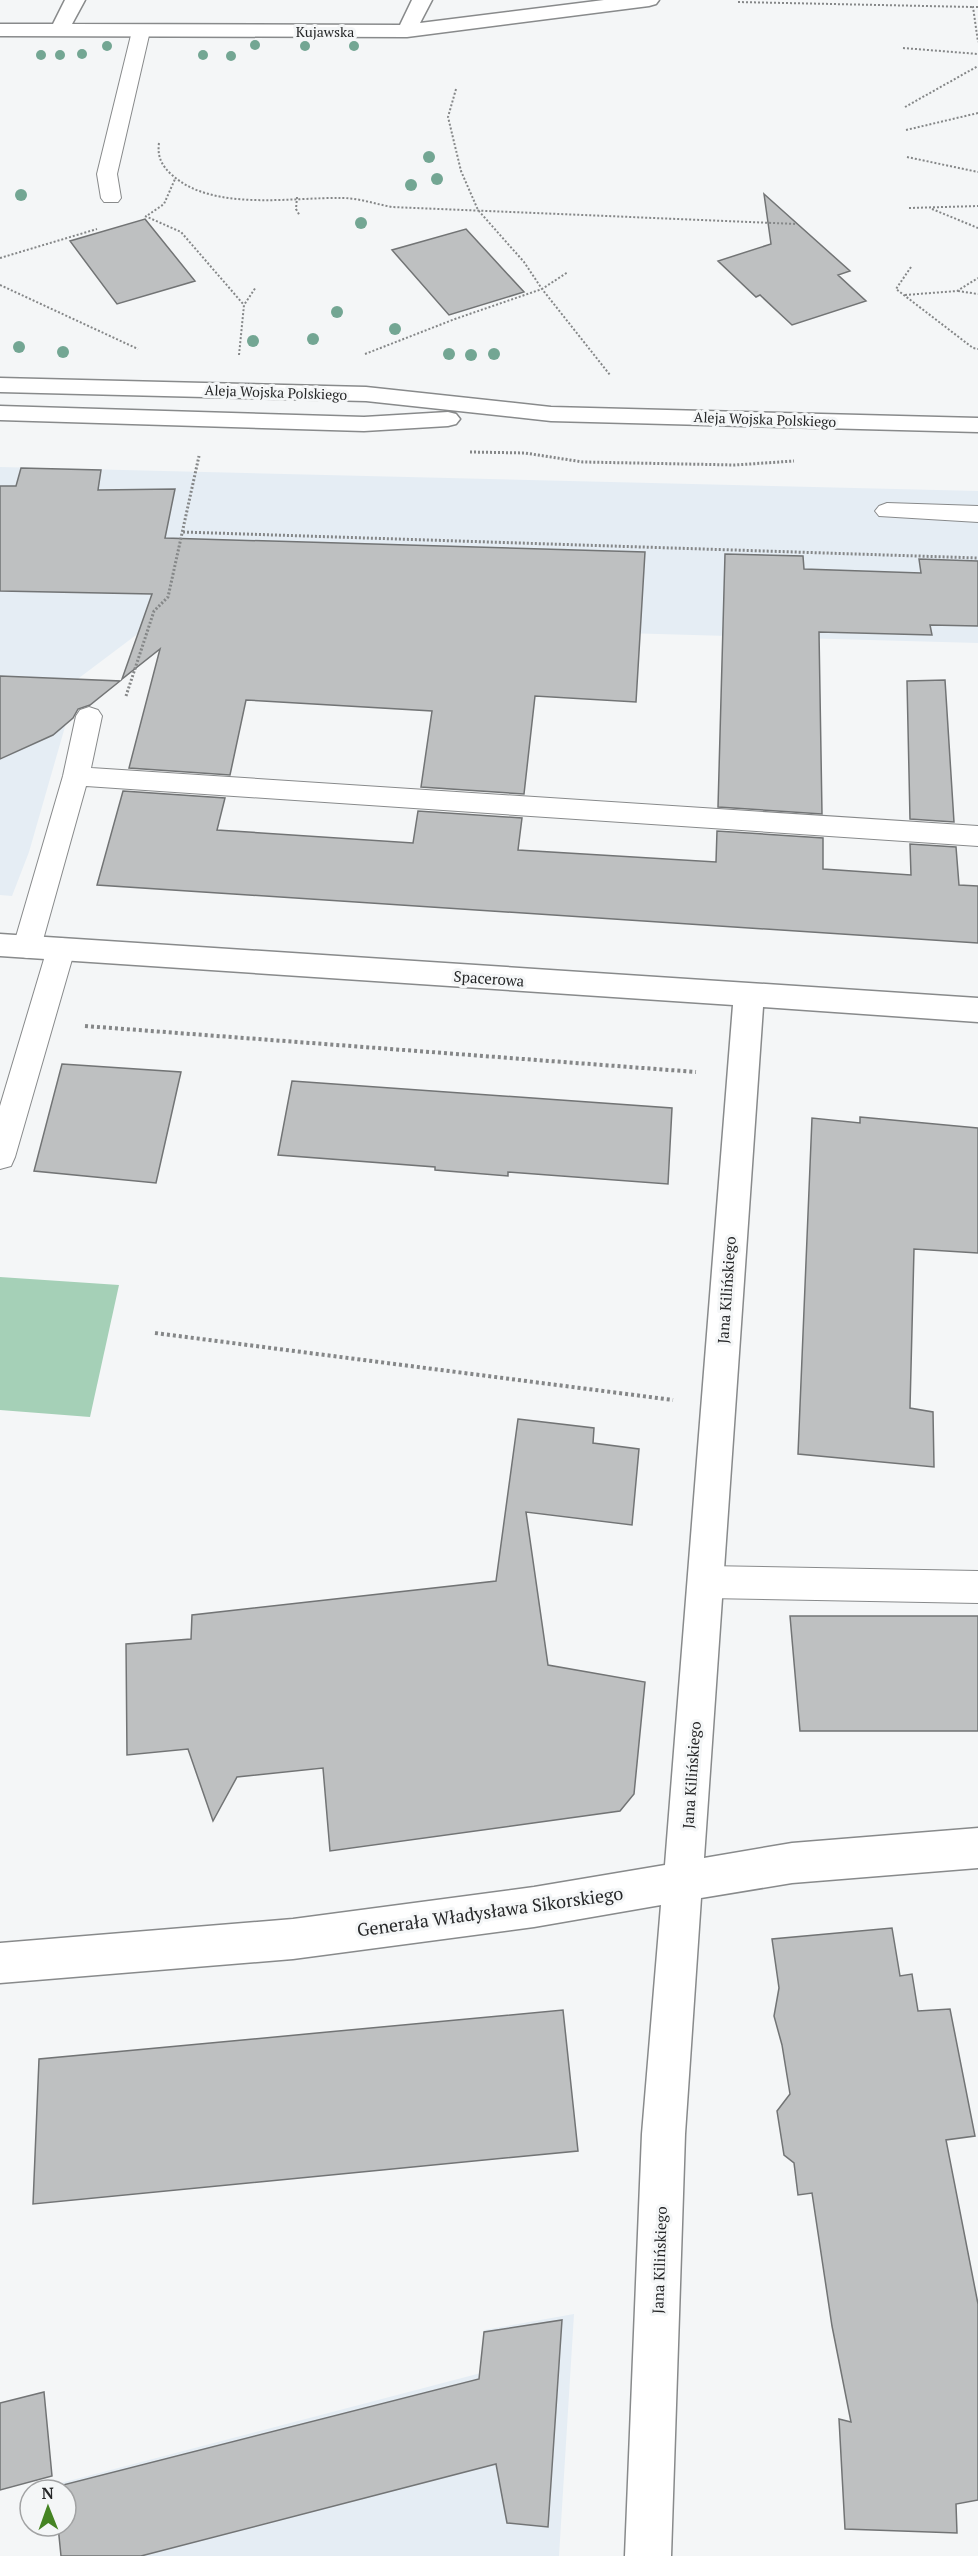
<svg xmlns="http://www.w3.org/2000/svg" width="978" height="2556" font-family="'PT Serif',serif">
<style>
.built{fill:#e5edf4}
.green{fill:#a5d0b7}
.building{fill:#bec0c1;stroke:#727475;stroke-width:1.5}
.lines{fill:none;stroke-linecap:round;stroke-linejoin:round}
.service-casing{stroke:#888a8b;stroke-width:2}
.minor-casing{stroke:#888a8b;stroke-width:3}
.secondary-casing{stroke:#888a8b;stroke-width:3}
.path-far2{stroke:#858788;stroke-width:2;stroke-dasharray:2 2;stroke-linecap:butt}
.path-far1{stroke:#858788;stroke-width:3;stroke-dasharray:2 2;stroke-linecap:butt}
.path{stroke:#858788;stroke-width:4;stroke-dasharray:3 3;stroke-linecap:butt}
.service{fill:#fff;fill-rule:evenodd}
.minor{fill:#fff;fill-rule:evenodd}
.secondary{fill:#fff;fill-rule:evenodd}
.tree{fill:#73a693}
.labels{text-anchor:middle;dominant-baseline:central;stroke-width:6;stroke-linejoin:round;paint-order:stroke}
.far-street-label{font-size:14px;fill:#262728;stroke:#f4f6f7}
.street-label{font-size:15px;fill:#262728;stroke:#f4f6f7}
.near-street-label{font-size:18px;fill:#262728;stroke:#f4f6f7}
</style>
<rect width="100%" height="100%" fill="#f4f6f7"/>
<path class="built" d="M 0,467 L 978,491 L 978,643 L 156,620 L 79,678 L 29,852 L 12,896 L 0,895 Z
M 574,2314 L 559,2556 L 64,2556 L 66,2490 L 57,2490 L 57,2484 L 481,2373 L 484,2330 Z"/>
<path class="green" d="M 0,1277 L 119,1285 L 90,1417 L 0,1410 Z"/>
<path class="building" d="M 764,194 L 850,271 L 838,275 L 866,301 L 792,325 L 760,295 L 756,297 L 718,261 L 771,244 Z
M 145,219 L 195,281 L 117,304 L 70,241 Z
M 466,229 L 524,292 L 449,315 L 392,250 Z
M 21,468 L 101,470 L 98,490 L 175,489 L 165,538 L 645,552 L 636,702 L 535,696 L 524,794 L 421,787 L 432,711 L 246,700 L 230,775 L 129,768 L 160,649 L 122,679 L 152,594 L 0,591 L 0,486 L 16,486 Z
M 725,554 L 803,556 L 804,569 L 921,573 L 919,559 L 978,561 L 978,626 L 930,625 L 932,635 L 819,632 L 822,814 L 718,807 Z
M 0,676 L 120,681 L 90,705 L 78,709 L 73,718 L 53,735 L 0,759 Z
M 945,680 L 954,822 L 910,819 L 907,681 Z
M 123,791 L 225,798 L 217,830 L 413,843 L 418,811 L 522,818 L 518,850 L 716,862 L 717,831 L 823,838 L 823,869 L 911,875 L 910,844 L 956,847 L 959,885 L 978,886 L 978,943 L 97,885 Z
M 62,1064 L 181,1072 L 156,1183 L 34,1171 Z
M 292,1081 L 672,1108 L 668,1184 L 508,1172 L 508,1176 L 435,1170 L 435,1167 L 278,1155 Z
M 860,1117 L 978,1128 L 978,1253 L 914,1249 L 910,1408 L 933,1412 L 934,1467 L 798,1454 L 812,1118 L 860,1123 Z
M 518,1419 L 594,1428 L 593,1443 L 639,1449 L 632,1525 L 526,1512 L 548,1665 L 645,1682 L 634,1794 L 620,1811 L 330,1851 L 323,1768 L 237,1777 L 213,1821 L 188,1749 L 127,1755 L 126,1644 L 191,1639 L 192,1615 L 496,1581 Z
M 790,1616 L 978,1616 L 978,1731 L 800,1731 Z
M 892,1928 L 900,1976 L 912,1974 L 918,2011 L 950,2009 L 975,2136 L 946,2140 L 978,2304 L 978,2500 L 956,2504 L 957,2533 L 845,2529 L 839,2419 L 851,2422 L 832,2326 L 812,2193 L 798,2195 L 794,2163 L 784,2155 L 777,2111 L 790,2094 L 782,2045 L 774,2016 L 779,1988 L 772,1939 Z
M 563,2010 L 578,2151 L 33,2204 L 39,2059 Z
M 562,2320 L 548,2527 L 507,2523 L 496,2464 L 141,2556 L 61,2556 L 58,2526 L 66,2526 L 66,2490 L 55,2490 L 55,2487 L 479,2379 L 484,2332 Z
M 44,2392 L 52,2476 L 0,2490 L 0,2403 Z"/>
<g class="lines">
<g class="service-casing">
<path id="service" d="M 141,25 L 148,27 L 150,31 L 117,174 L 121,198 L 118,202 L 104,202 L 101,198 L 97,174 L 132,31 L 134,27 Z
M 887,503 L 978,506 L 978,522 L 879,516 L 875,511 L 879,506 Z
M 89,707 L 98,710 L 102,716 L 91,768 L 978,826 L 978,846 L 86,786 L 41,947 L 37,955 L 27,958 L 17,955 L 13,947 L 63,776 L 76,716 L 80,710 Z
M 61,938 L 71,941 L 75,949 L 15,1157 L 11,1166 L 0,1169 L 0,1106 L 47,949 L 51,941 Z
M 706,1566 L 978,1571 L 978,1603 L 706,1598 L 694,1594 L 689,1582 L 694,1570 Z"/>
</g>
<g class="minor-casing">
<path id="minor" d="M 65,0 L 85,0 L 72,24 L 400,25 L 412,0 L 432,0 L 420,23 L 604,0 L 659,0 L 656,4 L 649,6 L 407,37 L 0,36 L 0,24 L 53,24 Z
M 0,934 L 978,998 L 978,1022 L 763,1007 L 704,1858 L 792,1843 L 978,1828 L 978,1868 L 792,1883 L 701,1898 L 685,2134 L 671,2556 L 625,2556 L 642,2134 L 661,1905 L 534,1927 L 293,1959 L 0,1983 L 0,1943 L 293,1919 L 534,1887 L 665,1865 L 733,1005 L 0,956 Z"/>
</g>
<g class="secondary-casing">
<path id="secondary" d="M 0,378 L 366,387 L 551,407 L 978,418 L 978,432 L 551,421 L 366,401 L 0,392 Z
M 0,406 L 364,417 L 448,412 L 456,414 L 460,419 L 456,424 L 448,426 L 364,431 L 0,420 Z"/>
</g>
<path class="path-far2" d="M 738,2 L 973,7
M 978,7 L 973,7 L 978,42
M 903,48 L 978,54
M 456,89 L 448,117 L 461,171 L 478,210 L 524,262 L 542,289 L 610,375
M 905,107 L 978,66
M 906,130 L 978,113
M 159,143 C 157,157 162,166 172,175 C 213,212 292,197 342,198 C 359,198 375,204 392,207 L 797,224
M 907,157 L 978,172
M 297,197 L 296,209 L 300,216
M 909,208 L 978,206
M 932,209 L 978,228
M 148,215 L 164,204 L 175,179
M 145,216 L 181,232 L 244,305
M 0,258 L 97,229
M 911,267 L 896,289 L 973,348 L 978,349
M 0,285 L 138,349
M 958,291 L 978,294
M 905,295 L 957,291 L 978,278
M 365,354 L 455,319 L 542,289 L 568,272
M 239,355 L 244,305 L 256,287"/>
<path class="path-far1" d="M 470,452 L 525,453 L 583,462 L 735,465 L 794,461
M 183,532 L 978,558
M 126,696 L 154,611 L 168,597 L 199,456"/>
<path class="path" d="M 85,1026 L 696,1072
M 155,1333 L 673,1400"/>
<use href="#service" class="service"/>
<use href="#minor" class="minor"/>
<use href="#secondary" class="secondary"/>
</g>
<g class="tree">
<circle cx="255" cy="45" r="5"/>
<circle cx="107" cy="46" r="5"/>
<circle cx="305" cy="46" r="5"/>
<circle cx="354" cy="46" r="5"/>
<circle cx="82" cy="54" r="5"/>
<circle cx="41" cy="55" r="5"/>
<circle cx="60" cy="55" r="5"/>
<circle cx="203" cy="55" r="5"/>
<circle cx="231" cy="56" r="5"/>
<circle cx="429" cy="157" r="6"/>
<circle cx="437" cy="179" r="6"/>
<circle cx="411" cy="185" r="6"/>
<circle cx="21" cy="195" r="6"/>
<circle cx="361" cy="223" r="6"/>
<circle cx="337" cy="312" r="6"/>
<circle cx="395" cy="329" r="6"/>
<circle cx="313" cy="339" r="6"/>
<circle cx="253" cy="341" r="6"/>
<circle cx="19" cy="347" r="6"/>
<circle cx="63" cy="352" r="6"/>
<circle cx="449" cy="354" r="6"/>
<circle cx="494" cy="354" r="6"/>
<circle cx="471" cy="355" r="6"/>
</g>
<g class="labels">
<g class="far-street-label">
<text x="325" y="31">Kujawska</text>
<text transform="translate(276 392) rotate(2)">Aleja Wojska Polskiego</text>
<text transform="translate(765 419) rotate(2)">Aleja Wojska Polskiego</text>
</g>
<g class="street-label">
<text transform="translate(489 978) rotate(4)">Spacerowa</text>
<text transform="translate(726 1290) rotate(-86)">Jana Kilińskiego</text>
<text transform="translate(691 1775) rotate(-86)">Jana Kilińskiego</text>
<text transform="translate(659 2260) rotate(-88)">Jana Kilińskiego</text>
</g>
<g class="near-street-label">
<text transform="translate(490 1911) rotate(-8)">Generała Władysława Sikorskiego</text>
</g>
</g>
<g transform="translate(48 2508) rotate(359)"><circle r="28" fill="#f4f6f7" stroke="#a2a3a4" stroke-width="1.5"/>
<path d="M0-4.5L10 22L0 15L-10 22Z" fill="#458423"/>
<text y="-9" font-size="16" font-weight="bold" text-anchor="middle" fill="#262728">N</text>
</g>
</svg>
